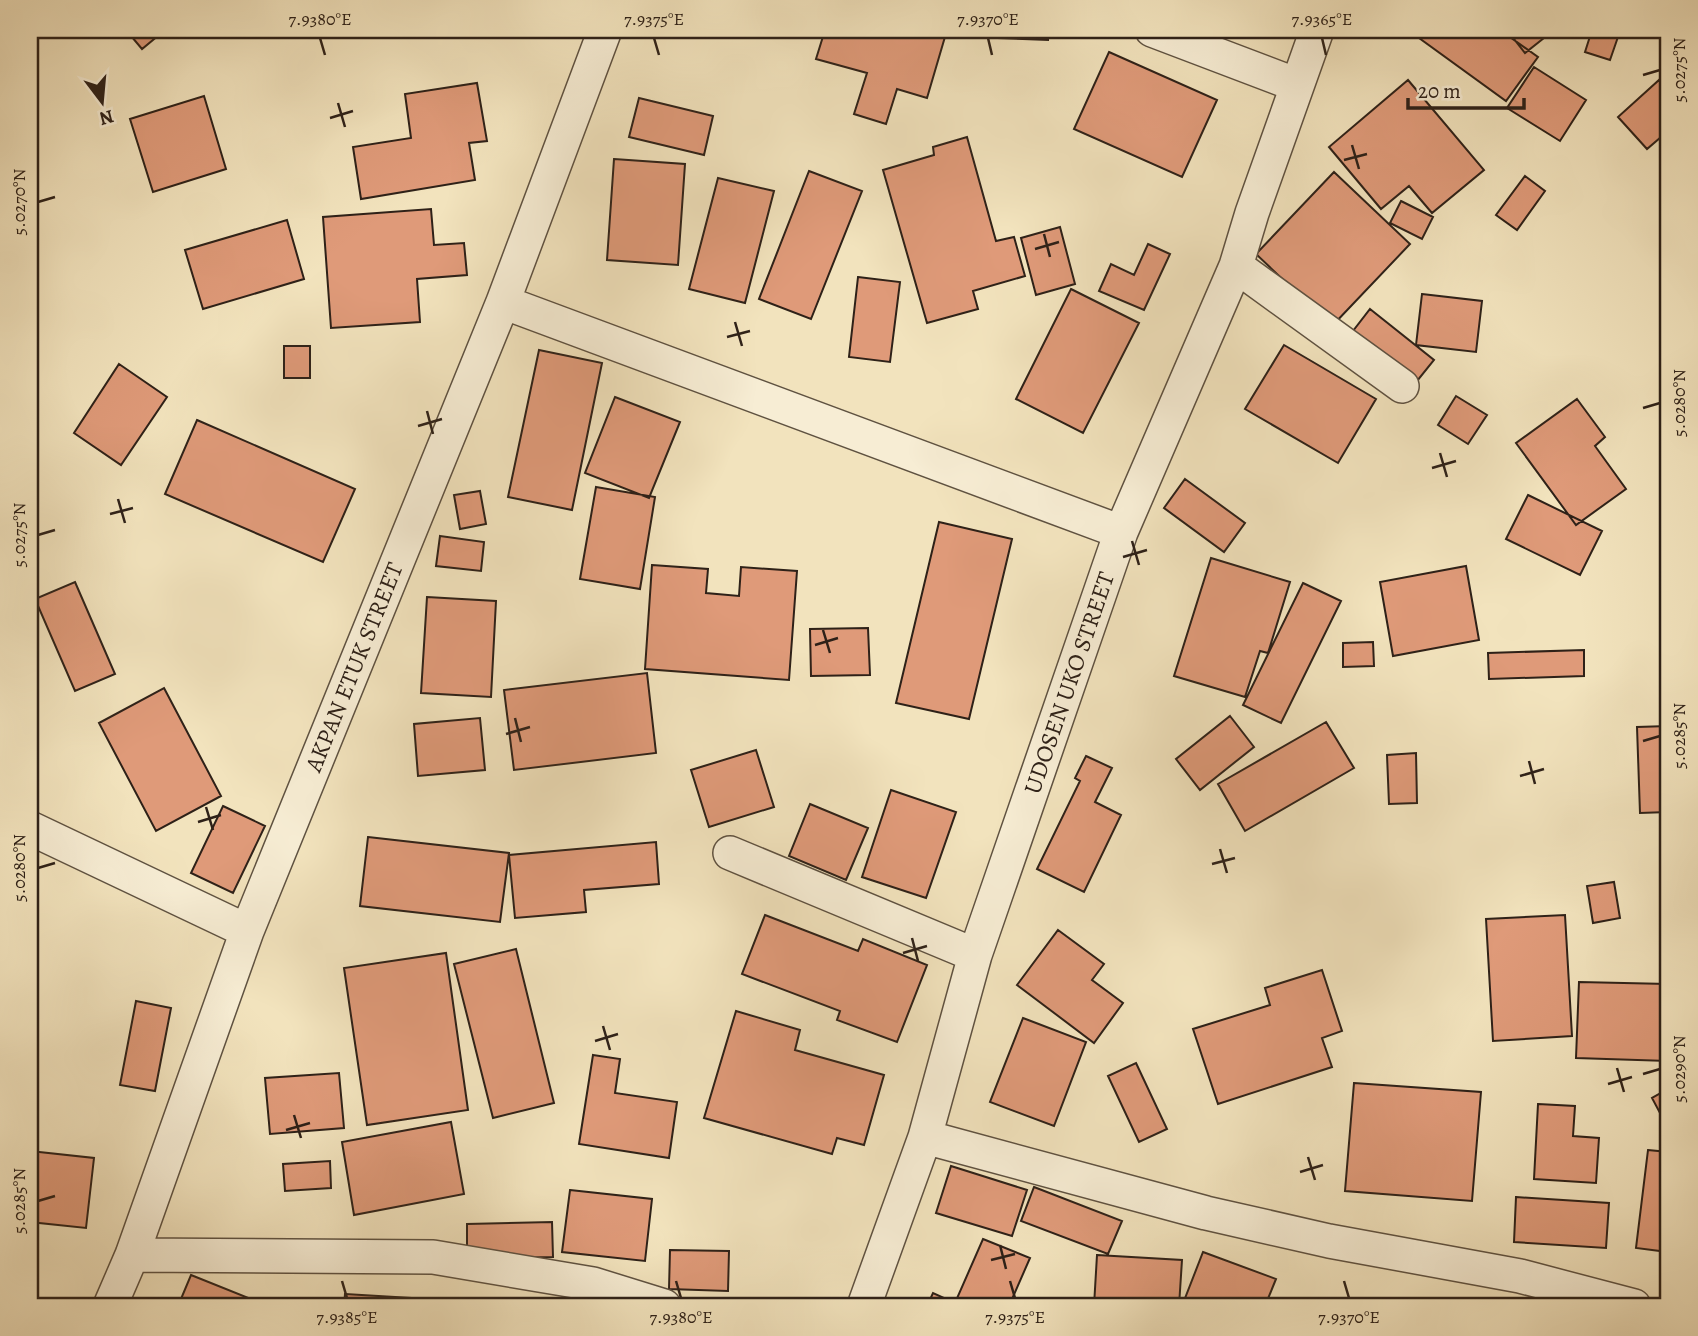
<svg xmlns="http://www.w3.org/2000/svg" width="1698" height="1336" font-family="Alegreya,serif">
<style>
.building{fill:#df9a79;stroke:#2e2118;stroke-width:2}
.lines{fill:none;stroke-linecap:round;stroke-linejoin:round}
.minor-casing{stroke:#5f5241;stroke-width:36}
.minor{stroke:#f7edd4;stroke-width:33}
.ticks{fill:none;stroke:#2e2118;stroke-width:2.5}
.labels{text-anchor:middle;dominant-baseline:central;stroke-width:5;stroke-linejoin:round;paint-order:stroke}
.street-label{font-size:24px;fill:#2e2118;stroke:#f7edd4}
.neatline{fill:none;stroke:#2e2118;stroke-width:2.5}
.ticks-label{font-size:18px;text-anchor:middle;fill:#2e2118}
</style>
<rect width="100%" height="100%" fill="#f2e3bd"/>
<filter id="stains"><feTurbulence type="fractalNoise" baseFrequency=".00286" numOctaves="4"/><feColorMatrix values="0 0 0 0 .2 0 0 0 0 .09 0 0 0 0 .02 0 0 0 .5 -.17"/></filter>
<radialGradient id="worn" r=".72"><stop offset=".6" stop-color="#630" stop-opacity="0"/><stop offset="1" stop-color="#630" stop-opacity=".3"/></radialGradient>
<path class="building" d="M 126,30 L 165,30 L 142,49 Z
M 825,30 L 947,30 L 927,98 L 897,89 L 886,124 L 854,114 L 867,73 L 816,59 Z
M 943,30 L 1048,30 L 1048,40 L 943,36 Z
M 1408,30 L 1500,30 L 1538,57 L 1506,101 Z
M 1507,30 L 1554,30 L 1525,53 Z
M 1592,30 L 1605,30 L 1619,34 L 1610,60 L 1585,52 Z
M 1109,52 L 1217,100 L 1182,177 L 1074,129 Z
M 1534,67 L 1586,100 L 1560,141 L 1507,108 Z
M 1408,80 L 1484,170 L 1432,213 L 1409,186 L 1381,209 L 1329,147 Z
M 1659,80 L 1668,90 L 1668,131 L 1647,149 L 1618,117 Z
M 477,83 L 487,141 L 469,143 L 475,180 L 361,199 L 353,147 L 411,138 L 405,94 Z
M 204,96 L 226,169 L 153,192 L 130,119 Z
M 639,98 L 713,116 L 704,155 L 629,137 Z
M 967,137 L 996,241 L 1014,237 L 1025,276 L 973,291 L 978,309 L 927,323 L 883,170 L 934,155 L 933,147 Z
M 614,159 L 685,164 L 678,265 L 607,260 Z
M 809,171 L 862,191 L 811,319 L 759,299 Z
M 1334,172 L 1410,244 L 1332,326 L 1256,254 Z
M 1525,176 L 1545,191 L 1517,230 L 1496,215 Z
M 718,178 L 774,191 L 745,303 L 689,289 Z
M 1401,201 L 1433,217 L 1422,239 L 1390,223 Z
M 431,209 L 434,245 L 464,243 L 467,275 L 417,279 L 420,322 L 331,328 L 323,217 Z
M 287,220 L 304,279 L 203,309 L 185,250 Z
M 1060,227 L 1075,284 L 1036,295 L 1021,238 Z
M 1148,244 L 1170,254 L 1144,310 L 1099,291 L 1111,264 L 1134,275 Z
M 858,277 L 900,282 L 890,362 L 849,357 Z
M 1071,289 L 1139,323 L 1083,433 L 1016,399 Z
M 1422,294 L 1482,301 L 1476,352 L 1416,345 Z
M 1370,309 L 1434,360 L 1409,391 L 1346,340 Z
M 1284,345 L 1376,399 L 1338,463 L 1245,409 Z
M 284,346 L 310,346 L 310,378 L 284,378 Z
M 539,350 L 602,363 L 572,510 L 508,497 Z
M 119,364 L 167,397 L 121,465 L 74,433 Z
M 1456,396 L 1487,415 L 1468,444 L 1438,425 Z
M 615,397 L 680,422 L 649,498 L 585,473 Z
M 1577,399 L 1605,437 L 1595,446 L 1626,489 L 1576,525 L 1516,443 Z
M 197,420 L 355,489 L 323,562 L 165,494 Z
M 1185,479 L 1245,523 L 1224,552 L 1164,508 Z
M 596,487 L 655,497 L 640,589 L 580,579 Z
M 480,491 L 486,524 L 460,529 L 454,495 Z
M 1528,495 L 1602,531 L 1580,575 L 1506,539 Z
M 939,522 L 1012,539 L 969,719 L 896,703 Z
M 440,536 L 484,542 L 481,571 L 436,566 Z
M 1211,558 L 1290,582 L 1268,653 L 1260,651 L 1245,697 L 1174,676 Z
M 652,565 L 708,569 L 706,593 L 739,596 L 741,567 L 797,571 L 789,680 L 645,669 Z
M 1466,566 L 1479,640 L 1393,656 L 1380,582 Z
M 75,582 L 115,674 L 75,691 L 35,599 Z
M 1303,583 L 1341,601 L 1281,723 L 1243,705 Z
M 427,597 L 496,601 L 491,697 L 421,693 Z
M 868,628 L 870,675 L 811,676 L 810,629 Z
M 1373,642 L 1374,666 L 1343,667 L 1343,643 Z
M 1584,650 L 1584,676 L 1489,679 L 1488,653 Z
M 647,673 L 656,753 L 514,770 L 504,690 Z
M 164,688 L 221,796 L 156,831 L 99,723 Z
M 1230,716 L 1254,747 L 1200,790 L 1176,759 Z
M 480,718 L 485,770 L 418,776 L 414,724 Z
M 1326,722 L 1354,768 L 1245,831 L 1218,784 Z
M 1668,726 L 1668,812 L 1640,813 L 1637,727 Z
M 756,750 L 774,807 L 709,827 L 691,770 Z
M 1416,753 L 1417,803 L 1389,804 L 1387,755 Z
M 1086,756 L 1112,768 L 1095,802 L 1121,815 L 1084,892 L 1037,869 L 1080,781 L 1075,778 Z
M 891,790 L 956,812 L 926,898 L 862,877 Z
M 810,804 L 868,828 L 846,880 L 789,856 Z
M 223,806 L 265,826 L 233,893 L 191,873 Z
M 368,837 L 509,853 L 500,922 L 360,906 Z
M 656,842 L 659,884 L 584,890 L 586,912 L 515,918 L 509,855 Z
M 1614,882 L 1620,918 L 1593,923 L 1587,886 Z
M 765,915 L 858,951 L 863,939 L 927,965 L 897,1042 L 837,1020 L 840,1011 L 742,974 Z
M 1565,915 L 1572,1036 L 1493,1041 L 1486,919 Z
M 1058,930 L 1104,964 L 1092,980 L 1123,1003 L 1094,1043 L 1017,985 Z
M 516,949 L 554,1103 L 493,1118 L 454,964 Z
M 446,953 L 468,1110 L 367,1125 L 344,968 Z
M 1322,970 L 1342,1031 L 1322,1038 L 1332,1067 L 1218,1104 L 1193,1029 L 1270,1005 L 1265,988 Z
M 1579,982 L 1668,984 L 1668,1061 L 1576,1058 Z
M 136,1001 L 171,1008 L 155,1091 L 120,1085 Z
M 736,1011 L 800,1030 L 795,1050 L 884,1075 L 864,1145 L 837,1138 L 832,1154 L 704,1118 Z
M 1023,1018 L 1086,1042 L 1054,1126 L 990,1102 Z
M 593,1055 L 620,1059 L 615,1093 L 677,1102 L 669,1158 L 579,1144 Z
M 1136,1063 L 1167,1129 L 1139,1142 L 1108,1076 Z
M 339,1073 L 344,1128 L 270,1134 L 265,1078 Z
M 1354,1083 L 1481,1092 L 1472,1201 L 1345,1191 Z
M 1668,1089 L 1668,1128 L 1652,1098 Z
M 1538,1104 L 1575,1106 L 1573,1136 L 1599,1138 L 1596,1183 L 1534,1179 Z
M 451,1122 L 464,1194 L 354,1215 L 342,1142 Z
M 1648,1150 L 1668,1152 L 1668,1252 L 1636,1248 Z
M 30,1151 L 94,1158 L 86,1228 L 30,1222 Z
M 330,1161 L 331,1188 L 285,1191 L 283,1164 Z
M 951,1166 L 1027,1190 L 1012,1236 L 936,1213 Z
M 1034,1187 L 1122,1221 L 1108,1254 L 1021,1221 Z
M 570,1190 L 652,1199 L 645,1261 L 562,1252 Z
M 1516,1197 L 1609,1203 L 1606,1248 L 1514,1242 Z
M 552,1222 L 553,1257 L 467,1259 L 467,1224 Z
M 983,1239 L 1030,1258 L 1009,1306 L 927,1306 L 933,1293 L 955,1303 Z
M 670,1250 L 729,1251 L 728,1291 L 669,1289 Z
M 1203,1252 L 1276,1279 L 1265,1306 L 1182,1306 Z
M 1097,1255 L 1182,1260 L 1179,1306 L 1094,1306 Z
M 191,1275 L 251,1299 L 248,1306 L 178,1306 Z
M 345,1294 L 461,1301 L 460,1306 L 344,1306 Z"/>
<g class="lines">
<g class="minor-casing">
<path id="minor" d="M 1152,30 L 1297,85
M 1236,266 L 1402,386
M 503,302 L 1121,532
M 30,828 L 247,931
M 730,853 L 975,955
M 925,1137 L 1206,1213 L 1329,1241 L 1520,1276 L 1634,1306
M 132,1255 L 433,1257 L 593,1284 L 664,1306
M 110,1306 L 132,1255 L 247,931 L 503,302 L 605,30
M 864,1306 L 925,1137 L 975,955 L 1121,532 L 1236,266 L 1252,213 L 1317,30"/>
</g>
<use href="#minor" class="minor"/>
</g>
<path class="ticks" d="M 320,38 L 325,55M 654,38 L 659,55M 988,38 L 992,55M 1322,38 L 1326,55M 1643,75 L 1660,70M 338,103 L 345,127M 330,118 L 353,111M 1352,145 L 1359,169M 1344,160 L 1367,154M 38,202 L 55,197M 1044,234 L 1050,257M 1035,249 L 1059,242M 735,322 L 742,346M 727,337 L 750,331M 1643,408 L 1660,403M 427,411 L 433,434M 418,426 L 442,419M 1440,453 L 1447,477M 1432,468 L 1456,461M 118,499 L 125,523M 110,514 L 133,508M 38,535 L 55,530M 1132,541 L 1139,565M 1123,557 L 1147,550M 823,630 L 830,653M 815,645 L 838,638M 515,718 L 521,742M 506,734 L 530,727M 1643,741 L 1660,736M 1529,761 L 1535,784M 1520,776 L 1544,769M 206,807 L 213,830M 198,822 L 221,815M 1220,849 L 1227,873M 1212,864 L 1235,858M 38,868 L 55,863M 912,938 L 918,961M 903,953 L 927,946M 603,1026 L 610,1050M 595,1041 L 618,1034M 1617,1068 L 1624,1092M 1643,1074 L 1660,1069M 1608,1084 L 1632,1077M 294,1115 L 301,1138M 286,1130 L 310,1123M 1308,1157 L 1315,1180M 1300,1172 L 1323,1165M 38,1201 L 55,1196M 1000,1245 L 1006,1269M 991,1260 L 1015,1254M 342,1281 L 347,1298M 676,1281 L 681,1298M 1010,1281 L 1015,1298M 1344,1281 L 1349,1298"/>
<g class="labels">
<g class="street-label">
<text transform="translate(354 667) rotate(-68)">AKPAN ETUK STREET</text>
<text transform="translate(1069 683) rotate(-71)">UDOSEN UKO STREET</text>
</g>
</g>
<rect width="1698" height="1336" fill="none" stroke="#f2e3bd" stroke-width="77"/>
<g transform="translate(102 102) rotate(164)" stroke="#f7edd4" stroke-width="5" paint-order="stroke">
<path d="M0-5L12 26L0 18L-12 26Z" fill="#2e2118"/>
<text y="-10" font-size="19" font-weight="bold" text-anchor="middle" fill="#2e2118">N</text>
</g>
<path d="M1408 98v10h116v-10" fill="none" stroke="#2e2118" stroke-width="3.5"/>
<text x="1418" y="98" font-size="21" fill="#2e2118" stroke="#f7edd4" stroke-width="5" paint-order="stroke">20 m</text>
<rect x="38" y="38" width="1622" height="1260" class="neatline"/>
<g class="ticks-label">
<text x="320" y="25">7.9380°E</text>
<text x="654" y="25">7.9375°E</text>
<text x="988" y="25">7.9370°E</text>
<text x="1322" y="25">7.9365°E</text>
<text transform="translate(1679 70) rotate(-90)" y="6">5.0275°N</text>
<text transform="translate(19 202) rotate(-90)" y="6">5.0270°N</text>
<text transform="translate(1679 403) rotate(-90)" y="6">5.0280°N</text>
<text transform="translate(19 535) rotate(-90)" y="6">5.0275°N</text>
<text transform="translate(1679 736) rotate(-90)" y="6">5.0285°N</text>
<text transform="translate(19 868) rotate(-90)" y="6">5.0280°N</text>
<text transform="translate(1679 1069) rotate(-90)" y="6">5.0290°N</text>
<text transform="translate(19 1201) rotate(-90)" y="6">5.0285°N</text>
<text x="347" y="1323">7.9385°E</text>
<text x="681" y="1323">7.9380°E</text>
<text x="1015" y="1323">7.9375°E</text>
<text x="1349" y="1323">7.9370°E</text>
</g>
<rect width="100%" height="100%" filter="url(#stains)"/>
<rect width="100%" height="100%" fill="url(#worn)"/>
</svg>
